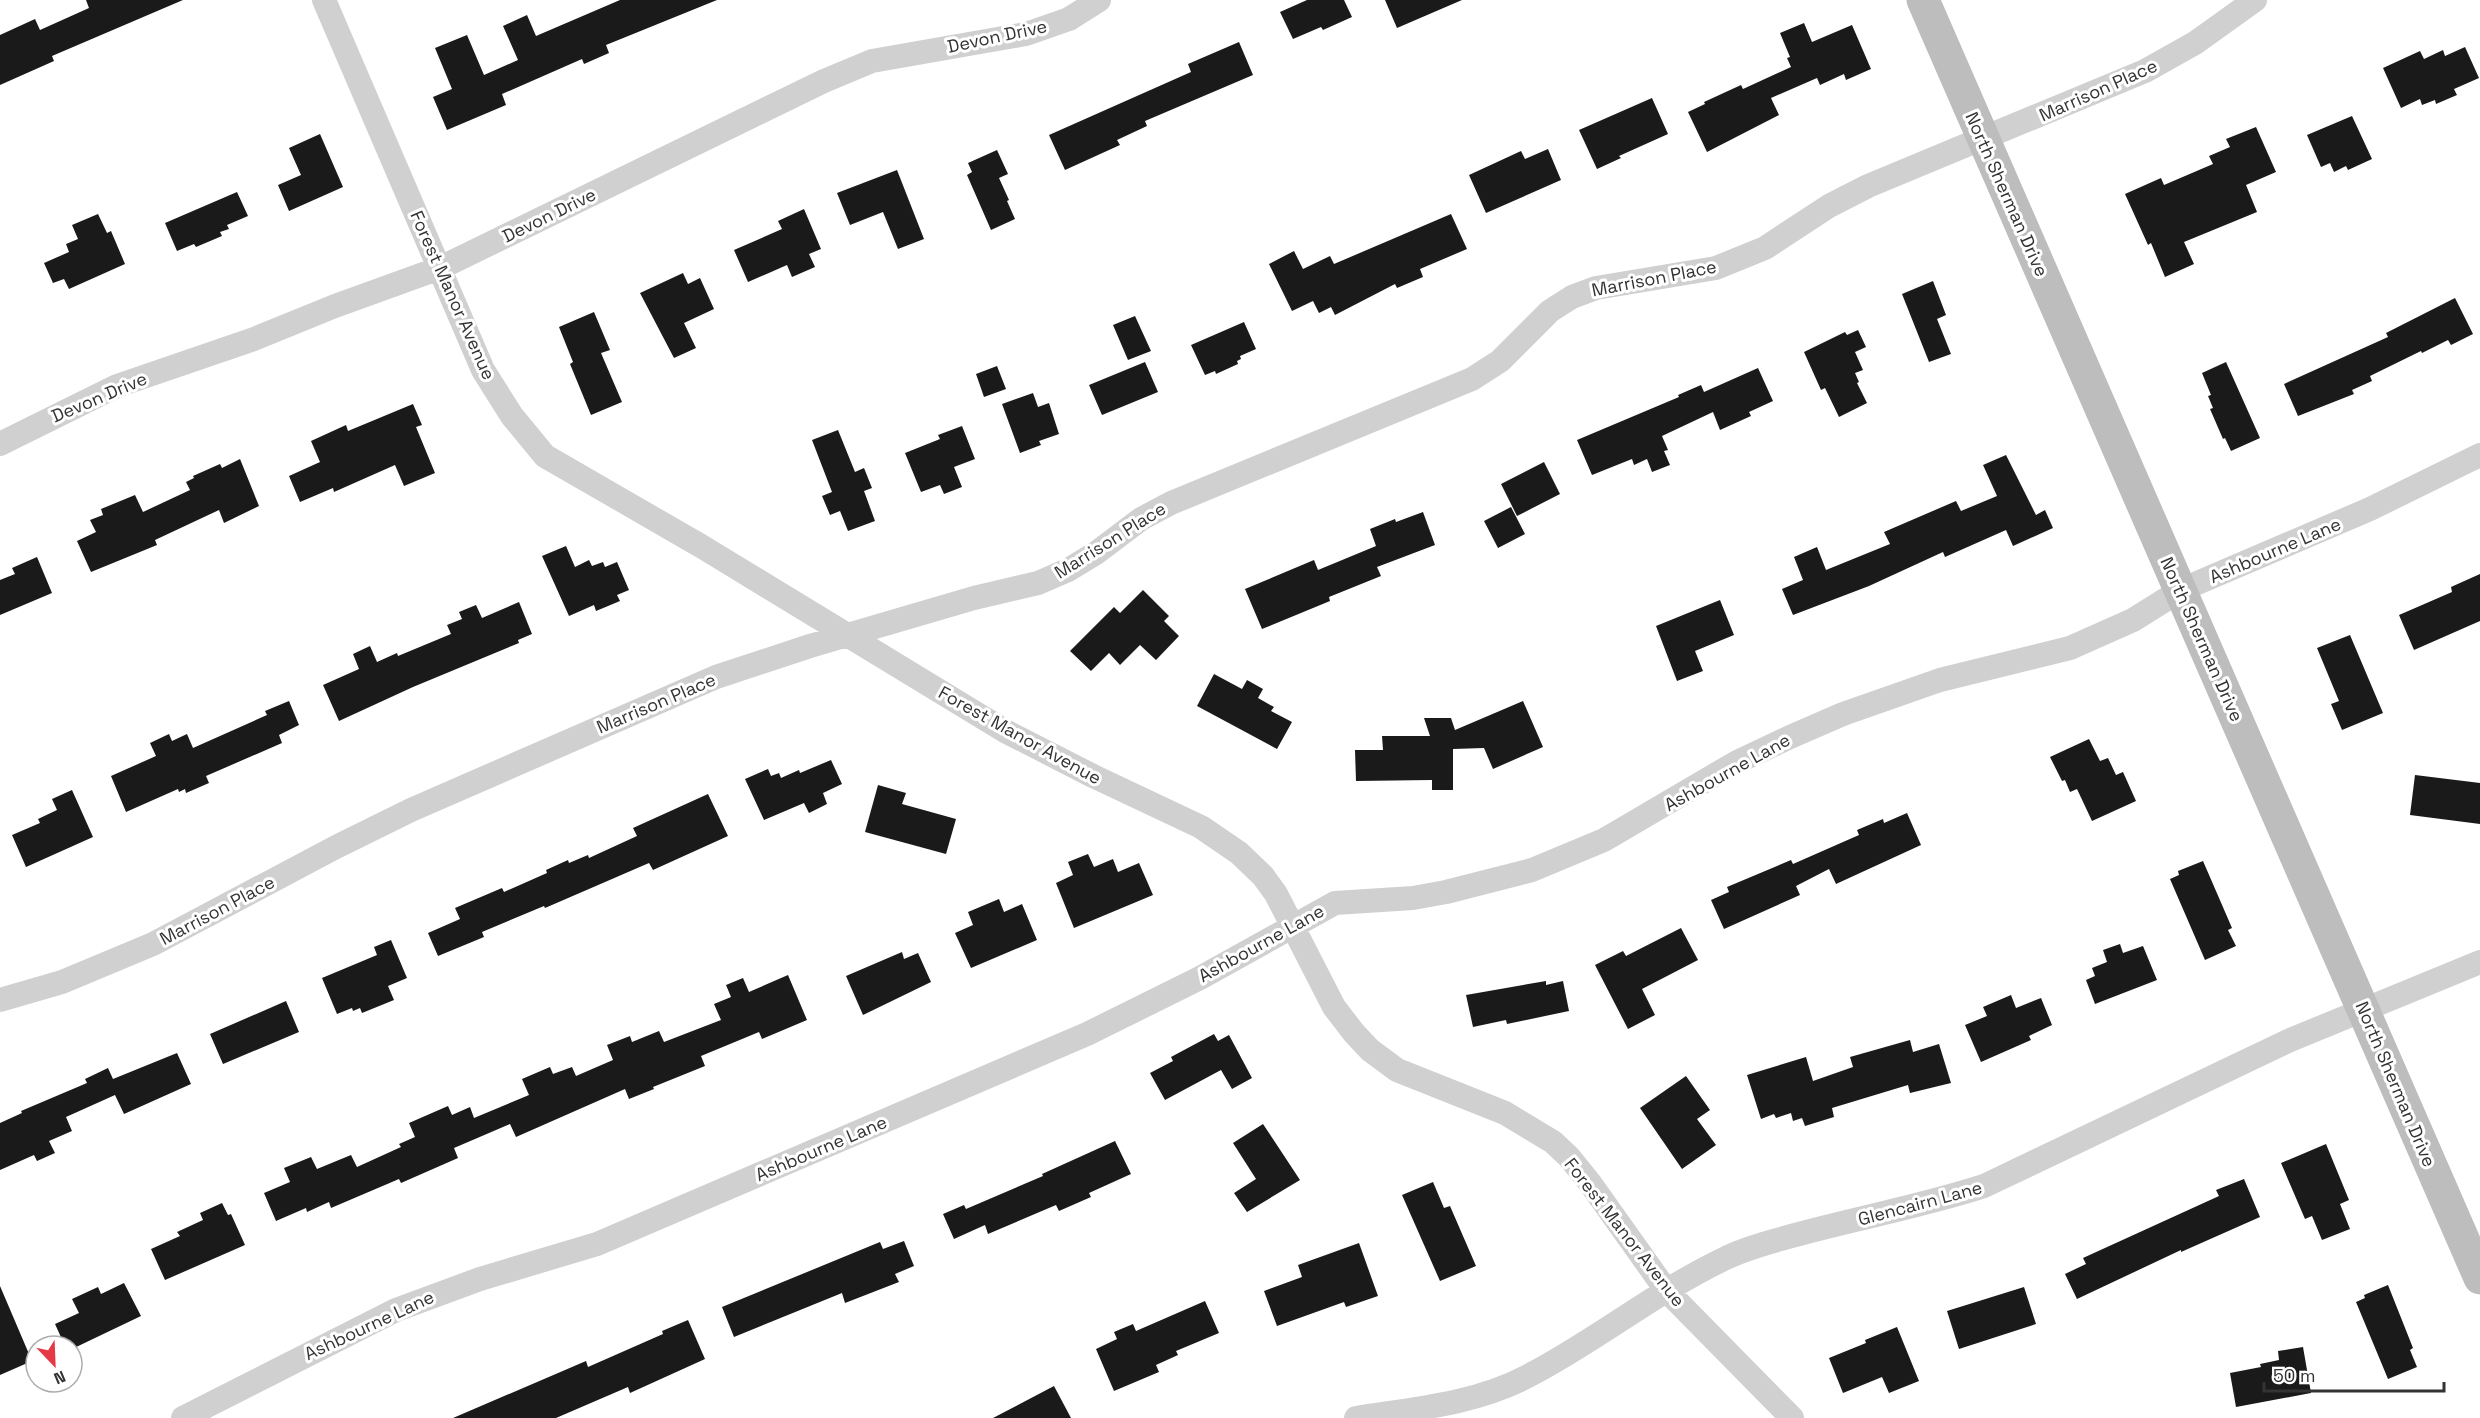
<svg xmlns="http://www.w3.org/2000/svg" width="2480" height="1418" font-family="'Space Grotesk',sans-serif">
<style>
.building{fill:#1a1a1a}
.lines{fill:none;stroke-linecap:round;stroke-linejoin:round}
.minor{stroke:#d0d0d0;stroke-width:24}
.secondary{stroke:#bdbdbd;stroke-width:33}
.labels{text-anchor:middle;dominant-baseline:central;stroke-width:6;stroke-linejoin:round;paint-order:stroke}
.street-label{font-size:18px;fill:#333;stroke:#fff}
</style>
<rect width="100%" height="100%" fill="#fff"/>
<path class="building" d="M 86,0 L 183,0 L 52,56 L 54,61 L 0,85 L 0,35 L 35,19 L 40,30 L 89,8 Z
M 620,0 L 717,0 L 606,45 L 609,53 L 584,64 L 582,59 L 502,94 L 506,105 L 447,130 L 433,97 L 452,89 L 435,48 L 467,35 L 484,75 L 518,60 L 503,26 L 527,15 L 536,36 Z
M 1307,0 L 1344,0 L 1352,17 L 1323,30 L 1321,27 L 1293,39 L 1280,12 Z
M 1385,0 L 1462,0 L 1397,28 Z
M 1804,23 L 1812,42 L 1852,25 L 1871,69 L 1846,80 L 1844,74 L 1820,85 L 1817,78 L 1771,98 L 1779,115 L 1707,152 L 1688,112 L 1705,104 L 1704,102 L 1741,85 L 1743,89 L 1791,67 L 1787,58 L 1790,57 L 1780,33 Z
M 1239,42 L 1253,75 L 1145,121 L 1147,126 L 1117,140 L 1120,145 L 1065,170 L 1049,135 L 1191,72 L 1188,64 Z
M 2465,47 L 2479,78 L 2454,89 L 2457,95 L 2436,104 L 2435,100 L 2422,105 L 2420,99 L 2401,108 L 2383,68 L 2420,51 L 2424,59 L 2443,50 L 2445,56 Z
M 1652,98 L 1668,134 L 1619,156 L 1621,158 L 1597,169 L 1579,130 Z
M 2352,116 L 2372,159 L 2348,170 L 2346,166 L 2334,172 L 2330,163 L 2321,167 L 2307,135 Z
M 2256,127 L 2276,172 L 2246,185 L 2257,212 L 2184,242 L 2194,264 L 2165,277 L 2151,243 L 2148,245 L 2125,194 L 2161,178 L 2164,185 L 2213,164 L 2209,156 L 2230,147 L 2226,139 Z
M 320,134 L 343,187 L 289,211 L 278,185 L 301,175 L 289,148 Z
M 1548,149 L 1561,180 L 1486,213 L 1469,175 L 1521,151 L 1525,159 Z
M 997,150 L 1008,174 L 999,178 L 1009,200 L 1007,201 L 1015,219 L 991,230 L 967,175 L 972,172 L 968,163 Z
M 897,170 L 924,239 L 898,249 L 883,212 L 850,225 L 837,193 Z
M 237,192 L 248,216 L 227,225 L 229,229 L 220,232 L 222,236 L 196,247 L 194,244 L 177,251 L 165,223 Z
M 804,209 L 821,249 L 809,254 L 815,267 L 792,277 L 787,265 L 748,282 L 734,250 L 782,229 L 778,221 Z
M 98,214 L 107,233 L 111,231 L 125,264 L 69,289 L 64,279 L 53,283 L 44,263 L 69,252 L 66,244 L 78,239 L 72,225 Z
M 1451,214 L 1467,249 L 1420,269 L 1423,277 L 1397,288 L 1395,284 L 1335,315 L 1331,307 L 1319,313 L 1313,301 L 1292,311 L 1269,264 L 1294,251 L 1303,269 L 1330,256 L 1334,264 Z
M 683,273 L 688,284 L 700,278 L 714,309 L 684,323 L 696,348 L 674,358 L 640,293 Z
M 1933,281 L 1946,315 L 1937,319 L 1951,354 L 1929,362 L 1902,294 Z
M 2455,298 L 2473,334 L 2451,345 L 2448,340 L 2422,353 L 2421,351 L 2370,376 L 2372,381 L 2352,390 L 2354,394 L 2298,416 L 2284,384 L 2388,337 L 2386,333 Z
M 594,312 L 610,350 L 601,353 L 622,402 L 591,415 L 570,364 L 573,362 L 559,327 Z
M 1135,316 L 1151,351 L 1128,360 L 1113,325 Z
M 1244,322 L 1256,349 L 1240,356 L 1241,359 L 1237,361 L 1238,364 L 1216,374 L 1215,371 L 1205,375 L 1191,345 Z
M 1858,330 L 1866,347 L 1855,352 L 1863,370 L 1855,373 L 1859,382 L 1857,383 L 1867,403 L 1839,417 L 1825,388 L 1821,390 L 1804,352 L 1845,332 L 1847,335 Z
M 1145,362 L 1158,392 L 1102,415 L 1089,385 Z
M 2226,362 L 2260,438 L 2231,451 L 2225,438 L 2223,439 L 2210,409 L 2213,408 L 2208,396 L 2211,395 L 2202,373 Z
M 997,366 L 1006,389 L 984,397 L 976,374 Z
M 1758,368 L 1773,401 L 1749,412 L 1751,416 L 1720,430 L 1713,412 L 1662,436 L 1668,450 L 1664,451 L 1670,465 L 1652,472 L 1647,459 L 1634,465 L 1632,459 L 1592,475 L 1577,440 L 1679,397 L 1678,395 L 1701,385 L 1704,392 Z
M 1033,393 L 1038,407 L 1049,403 L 1059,434 L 1039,441 L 1041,445 L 1020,453 L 1002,404 Z
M 413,404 L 422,425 L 416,427 L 435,473 L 404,486 L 395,465 L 334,492 L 333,488 L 300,502 L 289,476 L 320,462 L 311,441 L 346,425 L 348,431 Z
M 962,426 L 975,459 L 954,467 L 962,487 L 944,494 L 940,485 L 921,492 L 905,453 L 940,439 L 938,435 Z
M 838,430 L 855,472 L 864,468 L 872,488 L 864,491 L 875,521 L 848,531 L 840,511 L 830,515 L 822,496 L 832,492 L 812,440 Z
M 2006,455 L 2036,515 L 2045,510 L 2053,528 L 2013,546 L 2006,530 L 1945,557 L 1943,552 L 1869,586 L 1793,615 L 1782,589 L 1803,580 L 1794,557 L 1817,547 L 1826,570 L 1890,544 L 1884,532 L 1956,501 L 1961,511 L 1997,496 L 1983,465 Z
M 240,459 L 259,506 L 224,523 L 219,510 L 155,540 L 157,545 L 91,572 L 77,541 L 96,532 L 90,520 L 103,515 L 101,509 L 135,495 L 143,512 L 190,490 L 186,482 L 194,478 L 193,476 L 220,464 L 222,468 Z
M 1544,462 L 1560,494 L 1517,516 L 1501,484 Z
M 1511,507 L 1525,534 L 1498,548 L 1484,521 Z
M 1423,512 L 1435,545 L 1377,567 L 1381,576 L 1329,597 L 1330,601 L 1262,629 L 1245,589 L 1314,560 L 1318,570 L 1376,546 L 1370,529 L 1395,519 L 1396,522 Z
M 566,546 L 575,567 L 589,560 L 592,566 L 603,562 L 605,567 L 617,562 L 629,590 L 617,595 L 620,601 L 596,611 L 594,605 L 569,616 L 542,556 Z
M 37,557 L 52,593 L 0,615 L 0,580 L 15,574 L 12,568 Z
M 2480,574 L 2480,621 L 2414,650 L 2399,615 L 2452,592 L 2451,587 Z
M 1143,590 L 1169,616 L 1164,621 L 1179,636 L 1156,660 L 1140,645 L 1120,665 L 1109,653 L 1091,671 L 1070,651 L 1114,607 L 1120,613 Z
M 1720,600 L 1734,635 L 1695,651 L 1703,671 L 1677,681 L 1656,626 Z
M 519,602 L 532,634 L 518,640 L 519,643 L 413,687 L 339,721 L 323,685 L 359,669 L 353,654 L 370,646 L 377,662 L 397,653 L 398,656 L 451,634 L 447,625 L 462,619 L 459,612 L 476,605 L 482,618 Z
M 2350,635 L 2383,713 L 2342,730 L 2331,704 L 2339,701 L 2317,648 Z
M 1214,674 L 1242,689 L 1247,680 L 1263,689 L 1258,698 L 1274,707 L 1271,711 L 1292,722 L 1277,749 L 1197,706 Z
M 289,701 L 299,725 L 279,735 L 282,743 L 206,776 L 209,783 L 186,793 L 185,789 L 179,792 L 178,789 L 126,812 L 111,776 L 156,756 L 150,743 L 169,734 L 172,741 L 187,734 L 193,748 L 267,715 L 265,711 Z
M 1523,701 L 1543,747 L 1493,769 L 1484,748 L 1453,749 L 1453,790 L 1432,790 L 1432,780 L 1356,781 L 1355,750 L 1383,750 L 1382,736 L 1430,736 L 1424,718 L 1451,718 L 1455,730 Z
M 2089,739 L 2100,761 L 2108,758 L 2116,775 L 2123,772 L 2136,801 L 2092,821 L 2077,789 L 2070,792 L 2065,780 L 2062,781 L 2050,757 Z
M 831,760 L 842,784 L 823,793 L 827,804 L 809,813 L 804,803 L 764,820 L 745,779 L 768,769 L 771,776 L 779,773 L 781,778 L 799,770 L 800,773 Z
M 2415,775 L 2480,783 L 2480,824 L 2410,815 Z
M 878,785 L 906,793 L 902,804 L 956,819 L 946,854 L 865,832 Z
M 72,790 L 93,837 L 26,867 L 12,835 L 40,823 L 38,819 L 57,810 L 52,799 Z
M 708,794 L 728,836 L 653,870 L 649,863 L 545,908 L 544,906 L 482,932 L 484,937 L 438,956 L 428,933 L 460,919 L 455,908 L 502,888 L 504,892 L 547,873 L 546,870 L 568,860 L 569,863 L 588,855 L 589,858 L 637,836 L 633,828 Z
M 1907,813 L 1921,845 L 1836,884 L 1829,869 L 1796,886 L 1800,895 L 1724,929 L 1711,900 L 1729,892 L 1727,887 L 1791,860 L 1793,864 L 1859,835 L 1857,830 L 1883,819 L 1884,823 Z
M 1088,854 L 1094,867 L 1113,859 L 1118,872 L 1139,863 L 1153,895 L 1074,928 L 1056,883 L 1073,875 L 1068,862 Z
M 2203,861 L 2232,928 L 2228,930 L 2236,946 L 2205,960 L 2170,879 L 2179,875 L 2178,871 Z
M 999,899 L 1004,912 L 1022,904 L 1037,940 L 971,968 L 955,933 L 973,925 L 968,912 Z
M 1681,928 L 1698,960 L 1642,989 L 1655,1015 L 1628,1029 L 1595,965 L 1623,951 L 1626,956 Z
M 391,940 L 407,978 L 388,986 L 394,1000 L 362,1013 L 360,1008 L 353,1011 L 352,1008 L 337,1014 L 322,978 L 377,955 L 374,947 Z
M 2120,944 L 2123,953 L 2143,946 L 2157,980 L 2095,1004 L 2086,980 L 2095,976 L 2092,968 L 2107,962 L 2103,950 Z
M 902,952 L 904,959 L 918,953 L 931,982 L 863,1015 L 846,976 Z
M 788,975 L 807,1020 L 762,1039 L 759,1032 L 701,1056 L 705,1066 L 653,1087 L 654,1089 L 629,1099 L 625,1089 L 516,1137 L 510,1124 L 454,1148 L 458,1158 L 401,1183 L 399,1179 L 331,1208 L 329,1202 L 307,1212 L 306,1208 L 276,1221 L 264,1193 L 290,1182 L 284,1168 L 311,1157 L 317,1169 L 351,1155 L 357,1167 L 401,1147 L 399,1144 L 415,1137 L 409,1123 L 448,1106 L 452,1115 L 470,1107 L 474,1118 L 529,1095 L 522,1079 L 550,1067 L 553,1074 L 572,1067 L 576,1076 L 613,1060 L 607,1045 L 630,1036 L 632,1042 L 659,1031 L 664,1042 L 721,1020 L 714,1004 L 731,997 L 726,985 L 743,978 L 749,992 Z
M 1546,981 L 1546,985 L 1563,981 L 1569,1011 L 1507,1024 L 1506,1020 L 1473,1027 L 1466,995 Z
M 2011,995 L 2016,1008 L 2041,998 L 2052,1025 L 2029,1036 L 2031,1040 L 1981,1062 L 1965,1025 L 1987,1016 L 1983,1007 Z
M 286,1001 L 299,1032 L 223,1064 L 210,1034 Z
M 1214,1034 L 1218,1041 L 1229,1035 L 1252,1078 L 1232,1089 L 1221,1070 L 1165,1100 L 1150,1073 L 1173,1061 L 1171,1057 Z
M 1910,1040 L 1913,1052 L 1939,1044 L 1951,1083 L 1910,1093 L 1908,1085 L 1832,1108 L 1834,1117 L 1805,1126 L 1802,1118 L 1793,1121 L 1791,1113 L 1776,1118 L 1774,1114 L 1761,1119 L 1747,1075 L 1806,1057 L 1813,1081 L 1853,1067 L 1850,1057 Z
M 177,1053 L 191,1084 L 124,1114 L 115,1095 L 66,1117 L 72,1131 L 49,1141 L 55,1153 L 37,1161 L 34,1155 L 0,1170 L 0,1123 L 22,1113 L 21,1111 L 87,1083 L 85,1079 L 108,1068 L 113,1079 Z
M 1686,1076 L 1710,1110 L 1697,1119 L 1716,1145 L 1682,1169 L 1640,1108 Z
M 1263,1124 L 1300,1180 L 1247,1212 L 1234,1193 L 1256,1179 L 1233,1143 Z
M 1115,1141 L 1131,1174 L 1089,1193 L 1091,1197 L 1059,1211 L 1056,1205 L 988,1234 L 985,1225 L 954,1239 L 943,1214 L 964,1205 L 966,1209 L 1043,1176 L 1042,1174 Z
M 2326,1144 L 2349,1200 L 2340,1204 L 2350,1229 L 2322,1240 L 2312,1216 L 2305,1219 L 2281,1163 Z
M 2244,1179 L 2260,1217 L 2181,1252 L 2181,1250 L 2077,1299 L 2065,1274 L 2086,1264 L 2083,1258 L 2219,1196 L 2216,1190 Z
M 1433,1182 L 1444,1208 L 1450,1206 L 1476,1266 L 1440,1281 L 1402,1195 Z
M 222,1203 L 228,1215 L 231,1214 L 245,1245 L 165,1280 L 151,1249 L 180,1236 L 177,1232 L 203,1220 L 200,1213 Z
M 904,1241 L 914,1266 L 895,1274 L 899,1282 L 845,1303 L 842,1293 L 734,1337 L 722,1307 L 880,1242 L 883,1249 Z
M 1359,1243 L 1378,1296 L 1346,1307 L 1344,1302 L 1277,1326 L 1264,1291 L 1302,1277 L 1298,1265 Z
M 124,1283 L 141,1316 L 72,1349 L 72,1344 L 65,1346 L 55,1324 L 79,1313 L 72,1299 L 98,1287 L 101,1294 Z
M 2388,1285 L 2413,1348 L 2410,1350 L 2417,1367 L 2388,1379 L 2356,1302 L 2365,1298 L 2364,1295 Z
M 0,1286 L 32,1361 L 0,1375 Z
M 2024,1287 L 2036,1324 L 1959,1349 L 1947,1311 Z
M 1205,1301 L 1219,1333 L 1176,1351 L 1178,1355 L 1156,1365 L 1159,1372 L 1114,1391 L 1096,1349 L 1117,1339 L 1114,1332 L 1133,1324 L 1136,1331 Z
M 688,1320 L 705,1359 L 630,1393 L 628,1387 L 556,1418 L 453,1418 L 586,1361 L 588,1367 L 663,1334 L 662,1331 Z
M 1897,1327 L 1919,1381 L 1889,1393 L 1882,1377 L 1843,1393 L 1829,1358 L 1866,1343 L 1865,1340 Z
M 2303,1347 L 2311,1393 L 2236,1407 L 2230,1373 L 2261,1367 L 2260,1364 L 2279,1360 L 2278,1351 Z
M 1054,1386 L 1071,1418 L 993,1418 Z"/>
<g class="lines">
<path class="minor" d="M 324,0 L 483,370 L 512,416 L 545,456 L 701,546 L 1005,731 L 1093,776 L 1201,827 L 1239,853 L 1263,876 L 1276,894 L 1334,1007 L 1354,1033 L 1370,1050 L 1397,1070 L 1505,1113 L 1553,1142 L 1569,1157 L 1590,1183 L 1666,1290 L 1792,1418
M 0,444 L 117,386 L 254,339 L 335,306 L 440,268 L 824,81 L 872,61 L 1026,34 L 1069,19 L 1099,0
M 0,1000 L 62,982 L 153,944 L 336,847 L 411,810 L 716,677 L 810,646 L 974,598 L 1038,583 L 1068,570 L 1096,553 L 1141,519 L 1171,503 L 1472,379 L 1500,361 L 1550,311 L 1572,297 L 1596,288 L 1716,268 L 1765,248 L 1829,206 L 1868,186 L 2145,71 L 2195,43 L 2255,0
M 183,1418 L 396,1310 L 480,1279 L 597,1244 L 1087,1034 L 1200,978 L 1335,903 L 1413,898 L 1446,892 L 1532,870 L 1604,840 L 1737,762 L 1790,737 L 1843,714 L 1940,680 L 2070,648 L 2133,620 L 2181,590 L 2370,509 L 2480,455
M 1356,1418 C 1414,1409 1475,1404 1528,1376 C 1596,1341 1656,1291 1726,1258 C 1742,1250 1760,1245 1777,1240 C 1846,1220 1916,1208 1984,1186 L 2288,1041 L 2480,962"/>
<path class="secondary" d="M 1923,0 L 2480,1278"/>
</g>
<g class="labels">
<g class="street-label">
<text transform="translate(997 36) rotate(-12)">Devon Drive</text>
<text transform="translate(2098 90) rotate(-24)">Marrison Place</text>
<text transform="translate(2007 194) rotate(66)">North Sherman Drive</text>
<text transform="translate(549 215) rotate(-26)">Devon Drive</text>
<text transform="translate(1654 278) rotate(-11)">Marrison Place</text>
<text transform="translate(453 295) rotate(66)">Forest Manor Avenue</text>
<text transform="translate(99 397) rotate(-23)">Devon Drive</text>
<text transform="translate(1110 540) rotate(-32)">Marrison Place</text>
<text transform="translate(2275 550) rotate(-23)">Ashbourne Lane</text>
<text transform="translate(2202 639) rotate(66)">North Sherman Drive</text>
<text transform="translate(656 703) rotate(-23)">Marrison Place</text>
<text transform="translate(1020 735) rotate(29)">Forest Manor Avenue</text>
<text transform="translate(1727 772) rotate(-29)">Ashbourne Lane</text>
<text transform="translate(217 910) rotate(-28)">Marrison Place</text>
<text transform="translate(1261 943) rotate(-29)">Ashbourne Lane</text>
<text transform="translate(2396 1084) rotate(67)">North Sherman Drive</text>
<text transform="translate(821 1148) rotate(-23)">Ashbourne Lane</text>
<text transform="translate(1920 1203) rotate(-15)">Glencairn Lane</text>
<text transform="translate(1625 1232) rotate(52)">Forest Manor Avenue</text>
<text transform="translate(369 1325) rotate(-25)">Ashbourne Lane</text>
</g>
</g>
<g transform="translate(54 1364) rotate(157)"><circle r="28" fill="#ffffff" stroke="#adadad" stroke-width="1.5"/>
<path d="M0-4.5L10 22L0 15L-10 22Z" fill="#e63946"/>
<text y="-9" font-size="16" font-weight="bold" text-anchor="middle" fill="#333333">N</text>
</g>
<path d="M2264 1382v9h180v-9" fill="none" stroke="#333333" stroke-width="3"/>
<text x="2273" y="1382" font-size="18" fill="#333333" stroke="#ffffff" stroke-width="4.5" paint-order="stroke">50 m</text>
</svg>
